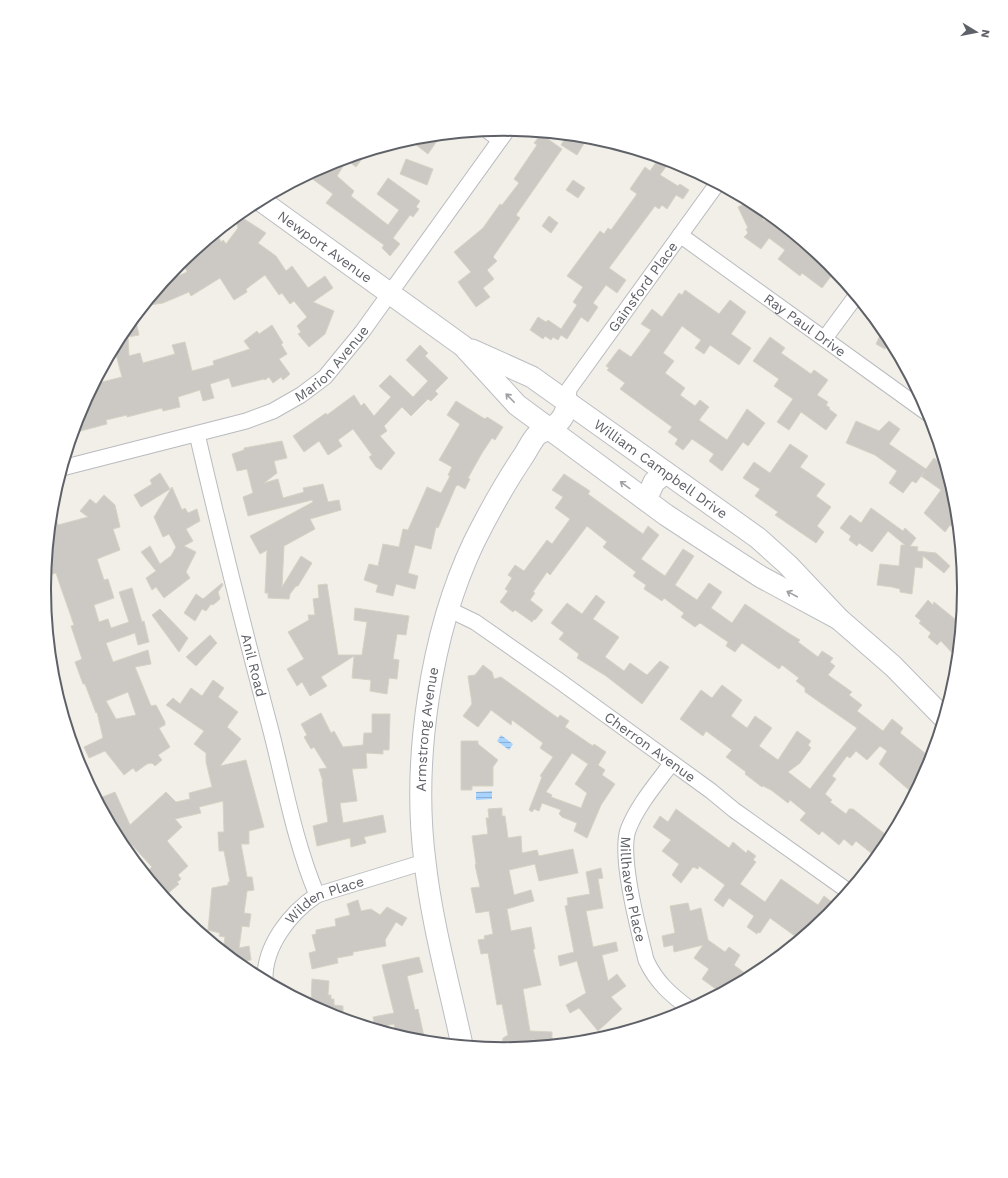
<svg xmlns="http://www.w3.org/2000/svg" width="1008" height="1178" font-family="'Work Sans',sans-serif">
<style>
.water{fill:url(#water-rules)}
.building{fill:#ccc9c4;stroke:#d6d2c4;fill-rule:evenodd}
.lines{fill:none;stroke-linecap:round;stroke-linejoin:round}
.street-casing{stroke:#b9bbc0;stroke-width:17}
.secondary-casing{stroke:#bcbec4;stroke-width:23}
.street{stroke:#fff;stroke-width:15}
.secondary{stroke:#fff;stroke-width:21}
.oneway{stroke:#9ea0a4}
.labels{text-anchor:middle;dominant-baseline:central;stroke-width:3;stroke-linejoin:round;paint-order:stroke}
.street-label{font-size:14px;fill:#5e6167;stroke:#fff}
.rim{fill:none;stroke:#5e6167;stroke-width:2}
</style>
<defs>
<pattern id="water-rules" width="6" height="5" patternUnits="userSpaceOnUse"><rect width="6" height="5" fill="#a8d3ff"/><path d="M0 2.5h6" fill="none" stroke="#8cafd2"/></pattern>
</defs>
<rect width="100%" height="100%" fill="#f1efe7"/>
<path class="water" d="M 501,735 L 513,744 L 509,750 L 497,741 Z
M 492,791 L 492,799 L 476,800 L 476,792 Z"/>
<path class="building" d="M 541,134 L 562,149 L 516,215 L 520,218 L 493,257 L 497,261 L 487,270 L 494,279 L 483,288 L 490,297 L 476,307 L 458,282 L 471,272 L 454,252 L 483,228 L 500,204 L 502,205 L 519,183 L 514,179 L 537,145 L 534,143 Z
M 441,135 L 428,154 L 415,144 L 420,137 Z
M 567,135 L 588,137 L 577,155 L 561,145 Z
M 367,152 L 356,167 L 347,160 L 337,176 L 354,191 L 351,196 L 388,225 L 399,210 L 377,194 L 388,178 L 420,201 L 416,207 L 419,209 L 413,217 L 410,215 L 393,238 L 400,244 L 390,256 L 382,248 L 384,245 L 326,203 L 333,194 L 307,175 L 328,164 Z
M 659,158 L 670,161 L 660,175 L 678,186 L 680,184 L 689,190 L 683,199 L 676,195 L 667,209 L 662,205 L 659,209 L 655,206 L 609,268 L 626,280 L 617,293 L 606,285 L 593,303 L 598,307 L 588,322 L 581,317 L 567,339 L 561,335 L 558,340 L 553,337 L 551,340 L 545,336 L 543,339 L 530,330 L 538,317 L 546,322 L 548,320 L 561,329 L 577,305 L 573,302 L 583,287 L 567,276 L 600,231 L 604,234 L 608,228 L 611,230 L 637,194 L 630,189 L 645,167 L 650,171 Z
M 406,159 L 433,169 L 427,185 L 400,174 Z
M 573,180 L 585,188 L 578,198 L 566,190 Z
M 750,201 L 757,205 L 764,221 L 772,218 L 829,264 L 835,271 L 822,288 L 802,273 L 800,276 L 778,259 L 785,250 L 769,238 L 761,249 L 744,237 L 748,233 L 746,229 L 748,228 L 738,207 Z
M 238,215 L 266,233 L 258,243 L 276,256 L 286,271 L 292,266 L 308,288 L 325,276 L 333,288 L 313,302 L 334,311 L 325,334 L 309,347 L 298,334 L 301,332 L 297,326 L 307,317 L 294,301 L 290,304 L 282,293 L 279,295 L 265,275 L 246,289 L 247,292 L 234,300 L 220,278 L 191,296 L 189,292 L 163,303 L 144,306 L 163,283 L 187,272 L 183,262 L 198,256 L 197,254 L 204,244 L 219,238 L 221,242 L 223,240 L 226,244 L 238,228 L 235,218 Z
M 549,216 L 558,223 L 551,233 L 542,226 Z
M 685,290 L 719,314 L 730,300 L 746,312 L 731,334 L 751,348 L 739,365 L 710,345 L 704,354 L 695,348 L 701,340 L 682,326 L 663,353 L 674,361 L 665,373 L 685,388 L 680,395 L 695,406 L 700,400 L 709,407 L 699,420 L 727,440 L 747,409 L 765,423 L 748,446 L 743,442 L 722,471 L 709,461 L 714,454 L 692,439 L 683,450 L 675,444 L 678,439 L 668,432 L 672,427 L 620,389 L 625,383 L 607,370 L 609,368 L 606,366 L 619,349 L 631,357 L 651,330 L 641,324 L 652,309 L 662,317 L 679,293 L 682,295 Z
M 135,317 L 139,335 L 128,337 L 129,356 L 140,353 L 143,363 L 175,354 L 172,345 L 185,342 L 192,371 L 214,365 L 213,361 L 250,349 L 244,341 L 257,331 L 259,334 L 272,325 L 283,343 L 281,344 L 287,354 L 279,359 L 290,374 L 283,380 L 281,377 L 273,383 L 269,377 L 265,380 L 264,379 L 232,387 L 229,378 L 210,384 L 214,398 L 203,401 L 200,390 L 178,397 L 180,407 L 163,411 L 162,408 L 127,417 L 127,415 L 106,420 L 107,424 L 73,433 L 79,413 L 94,384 L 122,377 L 114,347 L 122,333 Z
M 883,329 L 890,339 L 885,349 L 876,344 Z
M 770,337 L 785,348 L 781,353 L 811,374 L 814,370 L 828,380 L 817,395 L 828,402 L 826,405 L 830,408 L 829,409 L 837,415 L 826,430 L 801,412 L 789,430 L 777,422 L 793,399 L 774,386 L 779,379 L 753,361 Z
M 420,345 L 428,353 L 425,356 L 448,378 L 435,391 L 438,394 L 431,401 L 428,399 L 411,416 L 402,407 L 384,426 L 387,431 L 380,436 L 395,453 L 381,470 L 376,467 L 369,457 L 372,455 L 353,429 L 338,440 L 342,446 L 328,455 L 319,441 L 304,452 L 293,436 L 326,413 L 327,415 L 354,395 L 361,406 L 364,403 L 374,416 L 391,397 L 379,386 L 390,375 L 413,397 L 428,381 L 406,360 Z
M 456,401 L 485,419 L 487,417 L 503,427 L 495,440 L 492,438 L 482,453 L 468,478 L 470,479 L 465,489 L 458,485 L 456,486 L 438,528 L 436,527 L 431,549 L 415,545 L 408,573 L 418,576 L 415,589 L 396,584 L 393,596 L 376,592 L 378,585 L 364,580 L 369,564 L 378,566 L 383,544 L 399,547 L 403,529 L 408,530 L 427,487 L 441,493 L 450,476 L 448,475 L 452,467 L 439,460 L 460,424 L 447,415 Z
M 856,421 L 879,431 L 889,421 L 900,429 L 889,444 L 926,469 L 934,458 L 945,467 L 955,499 L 958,530 L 950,525 L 945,532 L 924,513 L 941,490 L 921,476 L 924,472 L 916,483 L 912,481 L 903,493 L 889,483 L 897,471 L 875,455 L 846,443 Z
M 282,441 L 287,458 L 274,461 L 277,473 L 264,483 L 278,479 L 283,498 L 304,492 L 303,488 L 323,484 L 328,502 L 339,500 L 341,510 L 310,519 L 315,529 L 284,546 L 282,587 L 301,556 L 312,563 L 298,586 L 296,586 L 290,594 L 289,599 L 268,598 L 268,593 L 265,593 L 267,550 L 260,554 L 250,536 L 313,502 L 312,500 L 248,516 L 243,497 L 253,493 L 247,469 L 237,471 L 232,454 L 244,450 L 244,448 Z
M 790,444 L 808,456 L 800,467 L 825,484 L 816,496 L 831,507 L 817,526 L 824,532 L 816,543 L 775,515 L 778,512 L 755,496 L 760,489 L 743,478 L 754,462 L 770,473 Z
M 160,473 L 170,489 L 141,507 L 134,495 L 152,484 L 150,480 Z
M 564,474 L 590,491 L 588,494 L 643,534 L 648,526 L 659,535 L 641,559 L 665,576 L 683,549 L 694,556 L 675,585 L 697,600 L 709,583 L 722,592 L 711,608 L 732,623 L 745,604 L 790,634 L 800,640 L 798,642 L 818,657 L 822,651 L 833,658 L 830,662 L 835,666 L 828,675 L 852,692 L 849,695 L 862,705 L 857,711 L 883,731 L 892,719 L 903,728 L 900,733 L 931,758 L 919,783 L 916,781 L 909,790 L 879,764 L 887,751 L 880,746 L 867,760 L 856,751 L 850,758 L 847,756 L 832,776 L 836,779 L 825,794 L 832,800 L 830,802 L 846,814 L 849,809 L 853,809 L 890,838 L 876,857 L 856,841 L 852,846 L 844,839 L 839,845 L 822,831 L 819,835 L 800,820 L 806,813 L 790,800 L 788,803 L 771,790 L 763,786 L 762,787 L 745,774 L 746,772 L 726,757 L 732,750 L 706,731 L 703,736 L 680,719 L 701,690 L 712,698 L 722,685 L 742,700 L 731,716 L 747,728 L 755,716 L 772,728 L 759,746 L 778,760 L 797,731 L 811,741 L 808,745 L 811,748 L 800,763 L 788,772 L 810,789 L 857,728 L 805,692 L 805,688 L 796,681 L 799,678 L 782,665 L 779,669 L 742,643 L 735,652 L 726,646 L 728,642 L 700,623 L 695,627 L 681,617 L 684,613 L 664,598 L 662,601 L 644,589 L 646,585 L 633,576 L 636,572 L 603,547 L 607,542 L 587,526 L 550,575 L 547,572 L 533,592 L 535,593 L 530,600 L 543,610 L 535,620 L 534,619 L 532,622 L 515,610 L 513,612 L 500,602 L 508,591 L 505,589 L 512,578 L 508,575 L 515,565 L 524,571 L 547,540 L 552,544 L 570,519 L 555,508 L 563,497 L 552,490 Z
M 172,487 L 182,510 L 185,508 L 188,513 L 197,509 L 200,521 L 186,529 L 193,541 L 184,546 L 196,552 L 186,572 L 190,578 L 164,598 L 156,587 L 152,590 L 146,578 L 156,571 L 141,552 L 150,546 L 160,564 L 171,556 L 176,547 L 169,534 L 163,537 L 154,517 Z
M 104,495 L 115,505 L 120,527 L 113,529 L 120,550 L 97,559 L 104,580 L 108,579 L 114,598 L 94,605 L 99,622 L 108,619 L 111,628 L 129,622 L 119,592 L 132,588 L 142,622 L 144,621 L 149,642 L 138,645 L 135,633 L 106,643 L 113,662 L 148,650 L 151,664 L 135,667 L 151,706 L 156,705 L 165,722 L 165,725 L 159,728 L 170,747 L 158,755 L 162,760 L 155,766 L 152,763 L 147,764 L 136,772 L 133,768 L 124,775 L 105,751 L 89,758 L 84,747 L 103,738 L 97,712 L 96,713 L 85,684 L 83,684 L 75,662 L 82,659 L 71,626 L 74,625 L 60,585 L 56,573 L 45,576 L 52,506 L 58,525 L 88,517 L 80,511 L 90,499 L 96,504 ZM 128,692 L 136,715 L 116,719 L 106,701 Z
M 871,508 L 903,531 L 905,528 L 916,538 L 910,546 L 918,547 L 917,551 L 936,553 L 950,566 L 944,573 L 923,556 L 922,568 L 915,567 L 912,594 L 900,592 L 900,589 L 892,587 L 877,585 L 880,564 L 899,566 L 901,545 L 905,545 L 888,531 L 872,552 L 859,543 L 857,546 L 849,540 L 851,536 L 840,528 L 850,515 L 861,523 Z
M 222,583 L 223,585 L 218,592 L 220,599 L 213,605 L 211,604 L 206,611 L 202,609 L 195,621 L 184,613 L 196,594 L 203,599 Z
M 327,584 L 338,655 L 362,655 L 367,622 L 354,620 L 355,608 L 409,616 L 406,635 L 397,634 L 393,659 L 399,660 L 397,679 L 389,678 L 387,694 L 370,691 L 371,680 L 352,678 L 354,656 L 321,677 L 327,686 L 310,696 L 302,682 L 297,686 L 287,669 L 304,659 L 288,632 L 309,620 L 308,615 L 315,615 L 313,599 L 319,598 L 318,585 Z
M 596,595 L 605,602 L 593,619 L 619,637 L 605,657 L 624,671 L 630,663 L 647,675 L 660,661 L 669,667 L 642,704 L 606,676 L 577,658 L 579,654 L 559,639 L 564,633 L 551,623 L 567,603 L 582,614 Z
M 928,600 L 933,605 L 934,602 L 961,624 L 957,658 L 941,641 L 937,645 L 928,637 L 931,633 L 919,623 L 921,621 L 915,616 Z
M 160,609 L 188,638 L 179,652 L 152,615 Z
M 210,635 L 217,643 L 196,666 L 186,657 Z
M 483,665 L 492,672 L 494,679 L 501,677 L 558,718 L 560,715 L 569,721 L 565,727 L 593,746 L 594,744 L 606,752 L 598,765 L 605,770 L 602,775 L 615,784 L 601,805 L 587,838 L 574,831 L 577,823 L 562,817 L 559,814 L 561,810 L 542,803 L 539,811 L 534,809 L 532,812 L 529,810 L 542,777 L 540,776 L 553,757 L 540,748 L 543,743 L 512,720 L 511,725 L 491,710 L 478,727 L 463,716 L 472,704 L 468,676 L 475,675 ZM 572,753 L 588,764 L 575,784 L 587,793 L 581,808 L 551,797 L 552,795 L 546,792 Z
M 213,680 L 224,688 L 218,697 L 238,712 L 227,727 L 241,739 L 220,766 L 246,760 L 264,827 L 249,831 L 249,844 L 241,844 L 247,877 L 252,877 L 254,890 L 247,891 L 244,913 L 251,914 L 249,927 L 242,926 L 239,948 L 249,946 L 251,960 L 237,962 L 223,951 L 225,937 L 219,936 L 220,933 L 208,930 L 212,888 L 228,885 L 228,882 L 230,882 L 224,851 L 219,851 L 218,832 L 224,832 L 223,801 L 199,807 L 201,813 L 175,819 L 182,827 L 167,841 L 188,866 L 178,875 L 181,879 L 177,882 L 179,884 L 166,895 L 164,893 L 162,894 L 145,873 L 152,867 L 121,833 L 118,838 L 100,798 L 115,792 L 130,825 L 166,792 L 176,802 L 190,799 L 189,793 L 212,787 L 206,762 L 206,753 L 194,744 L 204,731 L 166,705 L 173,698 L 180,704 L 191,688 L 202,696 Z
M 321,713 L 331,733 L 334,731 L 343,747 L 363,745 L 364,733 L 372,733 L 372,714 L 390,714 L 389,750 L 383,750 L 383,754 L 366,753 L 367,768 L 352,769 L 357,801 L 340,803 L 343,823 L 383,815 L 386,832 L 364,837 L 366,843 L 351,847 L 350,838 L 317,846 L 313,826 L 328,822 L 322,782 L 323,782 L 319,769 L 327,768 L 314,747 L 311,749 L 304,737 L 307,735 L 301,724 Z
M 461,741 L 478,741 L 478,744 L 498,760 L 493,767 L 493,786 L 472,786 L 472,790 L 461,790 Z
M 502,808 L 502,816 L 505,816 L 508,838 L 521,836 L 522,853 L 537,850 L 539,856 L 573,849 L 578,873 L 539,881 L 535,864 L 509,870 L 514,895 L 531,890 L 534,901 L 507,909 L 511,931 L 531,927 L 535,949 L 533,949 L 541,985 L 523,989 L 530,1031 L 552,1032 L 552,1040 L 533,1040 L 533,1046 L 504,1049 L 502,1049 L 503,1038 L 508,1035 L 502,1004 L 497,1005 L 488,953 L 481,954 L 478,940 L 485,939 L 484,936 L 493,934 L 489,911 L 476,913 L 471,888 L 480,887 L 475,865 L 476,864 L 472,836 L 488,834 L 486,818 L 489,818 L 488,809 Z
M 676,809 L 729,848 L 733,842 L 746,853 L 748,850 L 756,856 L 753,860 L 756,862 L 740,884 L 765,902 L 781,879 L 818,905 L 824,896 L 836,905 L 829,914 L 799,939 L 770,918 L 760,933 L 758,932 L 757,934 L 747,927 L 754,916 L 729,898 L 723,907 L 714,900 L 725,885 L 699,866 L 698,869 L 693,867 L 681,883 L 672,875 L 679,864 L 662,851 L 671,840 L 653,827 L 660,816 L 668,822 Z
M 601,868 L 603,878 L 598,879 L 603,908 L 586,911 L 593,947 L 616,942 L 618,951 L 602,955 L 608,981 L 617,974 L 626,986 L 611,997 L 622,1009 L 598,1031 L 579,1008 L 570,1013 L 566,1005 L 586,993 L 577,961 L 560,966 L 558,956 L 574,952 L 565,906 L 568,905 L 567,898 L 590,894 L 586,872 Z
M 358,900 L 361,911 L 371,909 L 380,915 L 387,907 L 407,918 L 402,926 L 396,922 L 385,940 L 386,946 L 353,952 L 353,955 L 337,958 L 338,963 L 312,969 L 309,953 L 316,951 L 312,935 L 316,934 L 316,930 L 336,926 L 335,919 L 350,915 L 347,904 Z
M 688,903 L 690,911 L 701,908 L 708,940 L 725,952 L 729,947 L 740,955 L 734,965 L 750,977 L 720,992 L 702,979 L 709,969 L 694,958 L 703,945 L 674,952 L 673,945 L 664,947 L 662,936 L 675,933 L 670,906 Z
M 419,957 L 423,972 L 407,976 L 415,1010 L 418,1009 L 425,1041 L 396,1035 L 394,1024 L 375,1028 L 373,1017 L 394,1013 L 382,965 Z
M 312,979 L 329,981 L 328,995 L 331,995 L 331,999 L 334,999 L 334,1005 L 343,1006 L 343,1016 L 328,1014 L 311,1005 Z"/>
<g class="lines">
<g class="street-casing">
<g id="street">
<path d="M 488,131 L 500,140"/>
<path id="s1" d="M 680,235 L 930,415"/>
<path d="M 825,338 L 856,296"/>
<path id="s2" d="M 568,402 L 569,389 L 717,184"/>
<path id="s3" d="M 197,434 C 220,533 245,633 271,731 C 285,786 295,843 317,895"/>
<path id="s4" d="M 62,468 L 246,421 L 273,411 L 301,395 L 325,377 L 362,332 L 508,129"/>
<path id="s5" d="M 448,609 L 475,622 L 558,680 L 711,791 L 734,810 L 848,891"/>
<path id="s6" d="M 671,764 C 656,784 637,806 628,830 C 619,857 639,931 646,960 C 656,982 671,995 690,1009"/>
<path id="s7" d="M 265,980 C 264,946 290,913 317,895 L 424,862"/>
</g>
</g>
<g class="secondary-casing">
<g id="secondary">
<path id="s8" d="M 260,200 L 463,346 L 517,405 L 666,515 L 761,577 L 839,619"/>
<path id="s9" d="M 472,350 L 532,377 L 758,538 L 788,565 L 839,619 L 893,666 L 943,717"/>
<path d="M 646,500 L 654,482 L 666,473"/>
<path id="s10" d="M 462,1045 C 449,984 432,924 425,862 C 412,762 430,634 474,542 C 489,512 505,483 524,455 C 528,449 532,440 537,435 C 539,433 543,432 546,430 C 560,424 565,417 568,402"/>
</g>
</g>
<use href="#street" class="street"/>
<use href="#secondary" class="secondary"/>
</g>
<defs><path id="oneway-shaft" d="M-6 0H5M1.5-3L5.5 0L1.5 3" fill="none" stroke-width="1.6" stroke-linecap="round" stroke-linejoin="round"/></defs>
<g class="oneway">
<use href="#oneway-shaft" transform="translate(510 398) rotate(-134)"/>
<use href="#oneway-shaft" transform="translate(625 485) rotate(-144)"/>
<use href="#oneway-shaft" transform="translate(792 594) rotate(-152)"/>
</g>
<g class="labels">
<g class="street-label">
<text stroke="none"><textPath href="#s8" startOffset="80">Newport Avenue</textPath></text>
<text stroke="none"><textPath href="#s2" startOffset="139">Gainsford Place</textPath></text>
<text stroke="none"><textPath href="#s1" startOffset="154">Ray Paul Drive</textPath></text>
<text stroke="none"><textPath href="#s4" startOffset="295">Marion Avenue</textPath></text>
<text stroke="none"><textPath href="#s9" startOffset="224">William Campbell Drive</textPath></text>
<text stroke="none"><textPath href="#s3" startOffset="238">Anil Road</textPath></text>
<text stroke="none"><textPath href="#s10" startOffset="320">Armstrong Avenue</textPath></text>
<text stroke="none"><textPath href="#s5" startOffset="245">Cherron Avenue</textPath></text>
<text stroke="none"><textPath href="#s6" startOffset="139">Millhaven Place</textPath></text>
<text stroke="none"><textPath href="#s7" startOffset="108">Wilden Place</textPath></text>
</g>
</g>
<path d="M0 0H1008V1178H0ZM51 589a453 453 0 1 1 906 0a453 453 0 1 1-906 0Z" fill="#fff" fill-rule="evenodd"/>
<path class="rim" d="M51 589a453 453 0 1 1 906 0a453 453 0 1 1-906 0Z"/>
<g transform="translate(976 32) rotate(100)" stroke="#ffffff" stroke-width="3" paint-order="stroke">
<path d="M0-3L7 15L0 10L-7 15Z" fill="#5e6167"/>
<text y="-6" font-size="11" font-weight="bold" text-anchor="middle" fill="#5e6167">N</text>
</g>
</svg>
